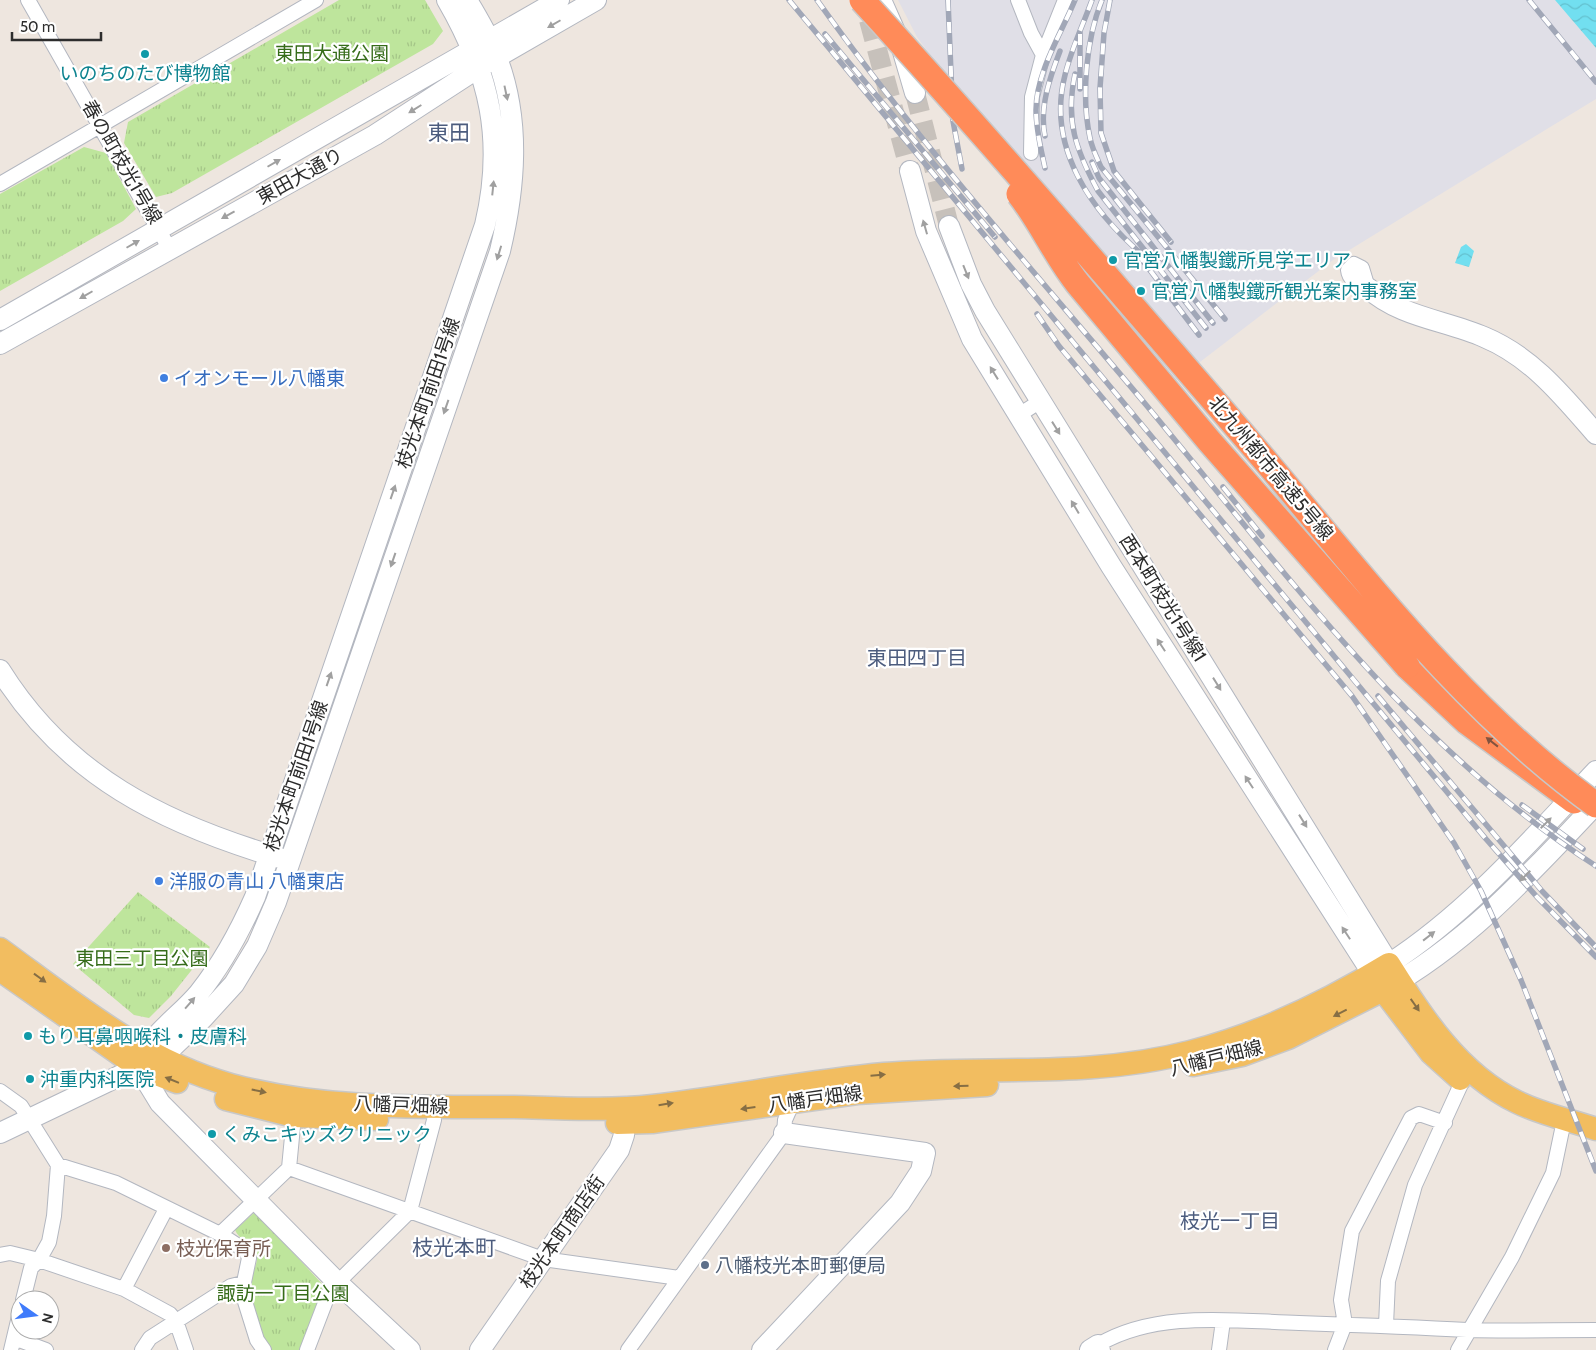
<svg xmlns="http://www.w3.org/2000/svg" width="1596" height="1350" font-family="Cabin,'Noto Sans JP',sans-serif">
<style>
.industrial{fill:#e0dfe7}
.park{fill:url(#park-tufts)}
.water{fill:url(#water-waves)}
.lines{fill:none;stroke-linecap:round;stroke-linejoin:round}
.secondary-tunnel{stroke:#c7c1bb;stroke-width:20;stroke-dasharray:20 10;stroke-linecap:butt}
.street-casing{stroke:#b3b7c0;stroke-width:16}
.secondary-casing{stroke:#b3b7c0;stroke-width:22}
.primary-casing{stroke:#c8c8c8;stroke-width:25}
.highway-casing{stroke:#c8c8c8;stroke-width:28}
.street{stroke:#fff;stroke-width:14}
.secondary{stroke:#fff;stroke-width:20}
.primary{stroke:#f2bd60;stroke-width:22}
.highway{stroke:#ff8b59;stroke-width:25}
.rail-casing{stroke:#a1a7b7;stroke-width:5.5}
.rail{stroke:#fff;stroke-width:4;stroke-dasharray:11;stroke-linecap:butt}
.highway-bridge-casing{stroke:#c8c8c8;stroke-width:28;stroke-linecap:butt}
.highway-bridge{stroke:#ff8b59;stroke-width:25}
.oneway{fill:#a0a0a0}
.oneway2{fill:#81533f}
.oneway3{fill:#866e44}
.culture-dot{fill:#0f9aa8;stroke:#fff;stroke-width:2}
.shop-dot{fill:#3f7fe0;stroke:#fff;stroke-width:2}
.education-dot{fill:#8d6e63;stroke:#fff;stroke-width:2}
.service-dot{fill:#5c6f8a;stroke:#fff;stroke-width:2}
.labels{text-anchor:middle;dominant-baseline:central;stroke-width:4.5;stroke-linejoin:round;paint-order:stroke}
.park-label{font-size:19px;fill:#366c1a;stroke:#fff}
.culture-label{font-size:19px;fill:#0d838f;stroke:#fff;text-anchor:start}
.street-label{font-size:19px;fill:#2d2d2d;stroke:#fff}
.shop-label{font-size:19px;fill:#366cbe;stroke:#fff;text-anchor:start}
.education-label{font-size:19px;fill:#785e54;stroke:#fff;text-anchor:start}
.service-label{font-size:19px;fill:#4e5e75;stroke:#fff;text-anchor:start}
.neighbourhood-label{font-size:20px;fill:#4c5c7e;stroke:#fff}
.quarter-label{font-size:21px;fill:#4c5c7e;stroke:#fff}
</style>
<defs>
<pattern id="park-tufts" width="24" height="20" patternUnits="userSpaceOnUse" patternTransform="scale(1.25)"><rect width="24" height="20" fill="#bee59c"/><path d="M3 7l-1-3M5 7V3M7 7l1-3M15 17l-1-3M17 17v-4M19 17l1-3" fill="none" stroke="#a4c587"/></pattern>
<pattern id="water-waves" width="16" height="10" patternUnits="userSpaceOnUse" patternTransform="scale(1.25)"><rect width="16" height="10" fill="#72dff0"/><path d="M0 5q4-4 8 0t8 0" fill="none" stroke="#63c0ce"/></pattern>
</defs>
<rect width="100%" height="100%" fill="#eee6df"/>
<path class="industrial" d="M 898,0 L 1555,0 L 1596,48 L 1596,99 L 1333,260 L 1170,385 L 917,37 Z"/>
<path class="park" d="M 339,0 L 425,0 L 443,31 L 433,44 L 172,193 L 156,197 L 124,143 L 128,122 Z
M 84,147 L 106,153 L 136,209 L 123,221 L 0,291 L 0,194 Z
M 138,892 L 210,947 L 171,996 L 149,1018 L 134,1015 L 73,964 Z
M 255,1212 L 325,1287 L 301,1350 L 270,1350 C 263,1340 246,1300 248,1288 C 250,1278 257,1267 257,1257 C 257,1245 239,1241 235,1230 Z"/>
<path class="water" d="M 1555,0 L 1596,0 L 1596,48 Z
M 1466,244 L 1474,251 L 1469,267 L 1455,263 L 1461,247 Z"/>
<g class="lines">
<path class="secondary-tunnel" d="M 869,20 L 910,171
M 915,93 L 949,226"/>
<g class="street-casing">
<path id="street" d="M 28,0 L 169,248
M 1018,0 L 1031,33 L 1043,55
M 1031,153 L 1032,97 L 1043,55 L 1065,0
M 0,184 L 316,0
M 1354,264 L 1362,268 L 1368,288 C 1359,284 1349,281 1348,270 Z
M 1019,415 L 1039,402
M 0,1091 L 21,1106 L 58,1165 L 54,1216 L 49,1242 L 39,1260 L 31,1268 L 23,1300
M 58,1165 L 116,1183 L 220,1234 L 246,1251 L 249,1258 L 242,1292 L 257,1340 L 264,1350
M 289,1168 L 294,1116
M 220,1234 L 289,1168 L 543,1259 L 679,1278
M 0,1255 L 10,1253 L 39,1260 L 124,1289 L 170,1314 L 176,1321 L 186,1350
M 124,1289 L 166,1209
M 1386,1325 L 1388,1281 L 1415,1185 L 1462,1082
M 14,1338 L 46,1350
M 11,1350 L 20,1312
M 142,1350 L 150,1338 L 231,1286 L 243,1283
M 307,1350 L 330,1290 L 410,1211 L 434,1120
M 628,1350 L 784,1133 L 785,1120 L 793,1102
M 1103,1350 L 1098,1345 C 1156,1310 1234,1321 1299,1323 C 1355,1325 1411,1327 1467,1330 C 1510,1331 1553,1330 1596,1330
M 1219,1350 L 1223,1321
M 1335,1350 L 1345,1324 L 1341,1300 L 1352,1231 L 1411,1118 L 1419,1114 L 1445,1123
M 1458,1350 L 1512,1257 L 1553,1173 L 1562,1130"/>
</g>
<g class="secondary-casing">
<path id="secondary" d="M 881,0 L 901,45 L 915,93
M 910,171 L 926,231 L 972,339 L 1111,566 L 1383,990 C 1466,945 1532,872 1596,804
M 949,226 L 971,284 L 985,311 L 1389,964 C 1468,913 1532,839 1596,771
M 1368,288 C 1400,317 1445,320 1484,337 C 1532,357 1563,396 1596,434
M 0,320 L 559,0
M 0,344 L 375,135 L 478,68 L 596,0
M 0,670 C 66,776 164,824 280,858
M 139,1062 C 151,1034 180,1016 199,993 C 223,963 240,931 255,897 L 485,225 C 505,141 490,74 447,0
M 138,1067 L 160,1103 L 337,1282 L 410,1350
M 0,1133 L 138,1067 L 160,1059 L 203,1018 L 234,984 L 257,946 L 276,902 L 500,251 C 515,188 521,121 497,58 C 490,38 478,19 467,0
M 480,1350 L 619,1150 L 624,1135 L 625,1108
M 762,1350 L 900,1203 L 921,1171 L 925,1153 L 784,1133
M 1090,1350 L 1098,1345"/>
</g>
<g class="primary-casing">
<path id="primary" d="M 0,949 C 73,1002 143,1061 231,1085 C 322,1110 421,1107 514,1107 C 560,1108 607,1111 653,1106 C 730,1097 807,1081 884,1074 C 986,1066 1090,1078 1190,1052 C 1261,1034 1327,1002 1389,964 C 1422,1017 1459,1074 1517,1102 C 1541,1114 1570,1120 1596,1129
M 0,970 L 138,1067 L 177,1082
M 1193,1065 L 1242,1055 L 1288,1038 L 1383,990 L 1431,1053 L 1460,1079
M 226,1099 L 294,1116 L 377,1119
M 617,1123 L 652,1122 L 857,1093 L 987,1085"/>
</g>
<g class="highway-casing">
<path id="highway" d="M 1407,666 L 1467,722 L 1574,801"/>
</g>
<use href="#street" class="street"/>
<use href="#secondary" class="secondary"/>
<use href="#primary" class="primary"/>
<use href="#highway" class="highway"/>
<g class="rail-casing">
<path id="rail" d="M 789,0 L 1486,839 L 1537,897 L 1596,957
M 817,0 C 918,142 1035,272 1147,406 C 1284,571 1413,749 1596,866
M 948,0 L 953,121 L 962,169
M 1092,0 C 1083,25 1071,50 1065,75 C 1046,148 1092,212 1144,256
M 1102,0 C 1086,39 1081,97 1090,138 C 1092,148 1097,158 1101,167 L 1225,319
M 1110,0 L 1104,33 L 1100,88 L 1101,133 L 1114,171 L 1171,242
M 1529,0 L 1596,82
M 825,34 L 995,237
M 1075,74 C 1065,121 1076,150 1098,191 L 1206,328
M 1080,89 L 1080,31
M 1045,136 C 1039,108 1050,77 1060,51
M 1092,162 L 1099,178 L 1213,323
M 1045,168 C 1041,149 1036,130 1036,110 C 1036,73 1061,34 1075,0
M 1137,253 L 1199,335
M 1037,314 L 1059,346 L 1352,696 L 1454,843 L 1481,891 L 1521,980 L 1596,1171
M 1223,487 L 1262,536
M 1378,696 L 1542,891 L 1596,947
M 1522,805 L 1583,849"/>
</g>
<use href="#rail" class="rail"/>
<g class="highway-bridge-casing">
<path id="highway-bridge" d="M 862,0 C 999,150 1131,304 1263,458 C 1366,580 1465,711 1596,805
M 1019,194 C 1041,222 1055,255 1078,284 L 1210,442 L 1407,666"/>
</g>
<use href="#highway-bridge" class="highway-bridge"/>
</g>
<defs><path id="oneway-solid" d="M-6-.8H1V-3.2L6.5 0L1 3.2V.8H-6Z" transform="scale(1.25)"/></defs>
<g class="oneway">
<use href="#oneway-solid" transform="translate(554 24) rotate(150)"/>
<use href="#oneway-solid" transform="translate(506 93) rotate(78)"/>
<use href="#oneway-solid" transform="translate(415 109) rotate(148)"/>
<use href="#oneway-solid" transform="translate(274 163) rotate(-30)"/>
<use href="#oneway-solid" transform="translate(493 188) rotate(-84)"/>
<use href="#oneway-solid" transform="translate(228 215) rotate(151)"/>
<use href="#oneway-solid" transform="translate(925 227) rotate(-106)"/>
<use href="#oneway-solid" transform="translate(133 244) rotate(-30)"/>
<use href="#oneway-solid" transform="translate(499 253) rotate(107)"/>
<use href="#oneway-solid" transform="translate(966 272) rotate(68)"/>
<use href="#oneway-solid" transform="translate(86 295) rotate(150)"/>
<use href="#oneway-solid" transform="translate(994 373) rotate(-122)"/>
<use href="#oneway-solid" transform="translate(446 407) rotate(109)"/>
<use href="#oneway-solid" transform="translate(1056 428) rotate(58)"/>
<use href="#oneway-solid" transform="translate(393 492) rotate(-71)"/>
<use href="#oneway-solid" transform="translate(1075 507) rotate(-121)"/>
<use href="#oneway-solid" transform="translate(393 560) rotate(109)"/>
<use href="#oneway-solid" transform="translate(1161 645) rotate(-123)"/>
<use href="#oneway-solid" transform="translate(329 679) rotate(-71)"/>
<use href="#oneway-solid" transform="translate(1217 684) rotate(58)"/>
<use href="#oneway-solid" transform="translate(1249 782) rotate(-123)"/>
<use href="#oneway-solid" transform="translate(1303 821) rotate(58)"/>
<use href="#oneway-solid" transform="translate(1546 823) rotate(-45)"/>
<use href="#oneway-solid" transform="translate(1525 876) rotate(135)"/>
<use href="#oneway-solid" transform="translate(1346 933) rotate(-123)"/>
<use href="#oneway-solid" transform="translate(1429 936) rotate(-38)"/>
<use href="#oneway-solid" transform="translate(190 1003) rotate(-49)"/>
</g>
<use class="oneway2" href="#oneway-solid" transform="translate(1492 742) rotate(-142)"/>
<g class="oneway3">
<use href="#oneway-solid" transform="translate(40 978) rotate(36)"/>
<use href="#oneway-solid" transform="translate(1415 1005) rotate(55)"/>
<use href="#oneway-solid" transform="translate(1340 1013) rotate(153)"/>
<use href="#oneway-solid" transform="translate(878 1075) rotate(-5)"/>
<use href="#oneway-solid" transform="translate(172 1080) rotate(-158)"/>
<use href="#oneway-solid" transform="translate(961 1086) rotate(178)"/>
<use href="#oneway-solid" transform="translate(259 1091) rotate(12)"/>
<use href="#oneway-solid" transform="translate(666 1104) rotate(-9)"/>
<use href="#oneway-solid" transform="translate(748 1108) rotate(172)"/>
</g>
<g class="culture-dot">
<circle cx="145" cy="54" r="5"/>
<circle cx="1113" cy="260" r="5"/>
<circle cx="1141" cy="291" r="5"/>
<circle cx="28" cy="1036" r="5"/>
<circle cx="30" cy="1079" r="5"/>
<circle cx="212" cy="1134" r="5"/>
</g>
<g class="shop-dot">
<circle cx="164" cy="378" r="5"/>
<circle cx="159" cy="881" r="5"/>
</g>
<circle class="education-dot" cx="166" cy="1248" r="5"/>
<circle class="service-dot" cx="705" cy="1265" r="5"/>
<g class="labels">
<g class="park-label">
<text x="332" y="53">東田大通公園</text>
<text x="142" y="958">東田三丁目公園</text>
<text x="283" y="1293">諏訪一丁目公園</text>
</g>
<g class="culture-label">
<text x="145" y="73" text-anchor="middle">いのちのたび博物館</text>
<text x="1123" y="260">官営八幡製鐵所見学エリア</text>
<text x="1151" y="291">官営八幡製鐵所観光案内事務室</text>
<text x="38" y="1036">もり耳鼻咽喉科・皮膚科</text>
<text x="40" y="1079">沖重内科医院</text>
<text x="222" y="1134">くみこキッズクリニック</text>
</g>
<g class="street-label">
<text transform="translate(122 162) rotate(60)">春の町枝光1号線</text>
<text transform="translate(300 176) rotate(-29)">東田大通り</text>
<text transform="translate(428 393) rotate(-71)">枝光本町前田1号線</text>
<text transform="translate(1271 468) rotate(50)">北九州都市高速5号線</text>
<text transform="translate(1163 598) rotate(58)">西本町枝光1号線1</text>
<text transform="translate(296 776) rotate(-71)">枝光本町前田1号線</text>
<text transform="translate(1216 1058) rotate(-14)">八幡戸畑線</text>
<text transform="translate(815 1099) rotate(-8)">八幡戸畑線</text>
<text transform="translate(401 1105) rotate(2)">八幡戸畑線</text>
<text transform="translate(562 1232) rotate(-55)">枝光本町商店街</text>
</g>
<g class="shop-label">
<text x="174" y="378">イオンモール八幡東</text>
<text x="169" y="881">洋服の青山 八幡東店</text>
</g>
<g class="education-label">
<text x="176" y="1248">枝光保育所</text>
</g>
<g class="service-label">
<text x="715" y="1265">八幡枝光本町郵便局</text>
</g>
<g class="neighbourhood-label">
<text x="917" y="658">東田四丁目</text>
<text x="1230" y="1221">枝光一丁目</text>
</g>
<g class="quarter-label">
<text x="449" y="132">東田</text>
<text x="454" y="1247">枝光本町</text>
</g>
</g>
<g transform="translate(35 1315) rotate(104)"><circle r="24" fill="#ffffff" stroke="#ababab"/>
<path d="M0-4L9 19L0 12L-9 19Z" fill="#3f7bfb"/>
<text y="-8" font-size="14" font-weight="bold" text-anchor="middle" fill="#2d2d2d">N</text>
</g>
<path d="M12 32v8h89v-8" fill="none" stroke="#2d2d2d" stroke-width="2.5"/>
<text x="20" y="32" font-size="15" fill="#2d2d2d" stroke="#ffffff" stroke-width="4" paint-order="stroke">50 m</text>
</svg>
